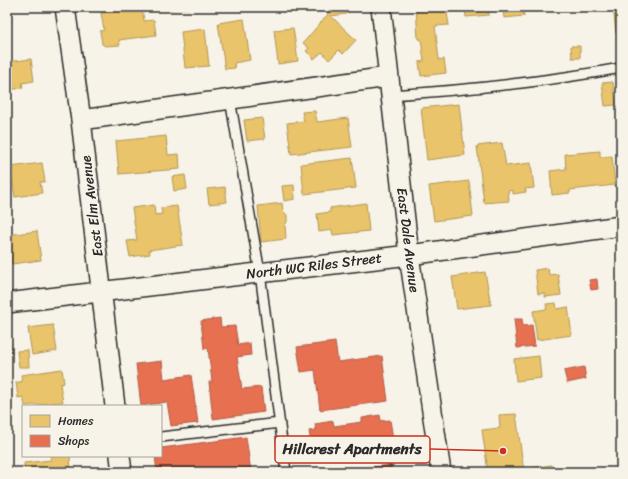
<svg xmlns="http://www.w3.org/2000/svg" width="628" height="479" font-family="Sriracha,sans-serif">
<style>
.homes{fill:#e9c46a;stroke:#b09657}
.shops{fill:#e76f51;stroke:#af5b46}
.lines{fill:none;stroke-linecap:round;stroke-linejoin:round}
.service-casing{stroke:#2b2b2b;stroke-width:12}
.minor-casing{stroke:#2b2b2b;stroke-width:22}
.service{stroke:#f7f3e8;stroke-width:9}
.minor{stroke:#f7f3e8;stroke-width:19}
.labels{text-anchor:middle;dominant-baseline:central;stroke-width:4;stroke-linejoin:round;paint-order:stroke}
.street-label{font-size:14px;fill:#2b2b2b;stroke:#f7f3e8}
.leader{fill:none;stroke:#c8321e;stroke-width:1.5}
.callout-dot{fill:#c8321e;stroke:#f7f3e8;stroke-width:1.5}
.callout{fill:#f7f3e8;stroke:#c8321e;stroke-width:1.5}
.callout-label{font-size:15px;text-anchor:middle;font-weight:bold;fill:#2b2b2b}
</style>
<rect width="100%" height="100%" fill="#f7f3e8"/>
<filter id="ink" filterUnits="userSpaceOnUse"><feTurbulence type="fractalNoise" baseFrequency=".025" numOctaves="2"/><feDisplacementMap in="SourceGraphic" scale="8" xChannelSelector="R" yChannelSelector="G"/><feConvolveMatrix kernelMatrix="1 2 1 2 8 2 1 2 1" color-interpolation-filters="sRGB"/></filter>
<g filter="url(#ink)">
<path class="homes" d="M 168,7 L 196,7 L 169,10 Z
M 327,7 L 346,7 L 346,14 L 331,16 L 356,40 L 343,54 L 339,50 L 329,60 L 322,52 L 314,59 L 306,51 L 309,48 L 303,43 L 328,14 Z
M 416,7 L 446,7 L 449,25 L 435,26 L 439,60 L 444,59 L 446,73 L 421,76 L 419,62 L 424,61 L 421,39 L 418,39 Z
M 465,7 L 523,7 L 524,16 L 504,18 L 503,10 L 488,12 L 489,15 L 466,17 Z
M 613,7 L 621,7 L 621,32 L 616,33 Z
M 142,8 L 144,21 L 154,20 L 156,35 L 119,40 L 120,45 L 105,46 L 102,44 L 100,31 L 104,30 L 101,13 Z
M 244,19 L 250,60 L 234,63 L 235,68 L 225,69 L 218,23 Z
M 293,28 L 298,61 L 278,64 L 274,30 Z
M 205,29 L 209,66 L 185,68 L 181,32 Z
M 571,46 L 580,46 L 580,58 L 572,58 Z
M 31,59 L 34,81 L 22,83 L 23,88 L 7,90 L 7,75 L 9,75 L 7,62 Z
M 613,82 L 616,105 L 605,106 L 602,83 Z
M 459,104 L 465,155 L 427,160 L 421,108 Z
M 315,111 L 317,122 L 348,118 L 352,147 L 291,154 L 287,123 L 304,121 L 302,112 Z
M 262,118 L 265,139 L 247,141 L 244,120 Z
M 166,136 L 168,155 L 179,154 L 180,169 L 119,174 L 116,141 Z
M 502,143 L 506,166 L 531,163 L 534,188 L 525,189 L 526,192 L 513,194 L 513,190 L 508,191 L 509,201 L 484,203 L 477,146 Z
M 600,151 L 600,157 L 612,156 L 615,185 L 570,190 L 570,193 L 552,195 L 550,171 L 566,169 L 565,154 Z
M 352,158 L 356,188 L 304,194 L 301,164 Z
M 42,163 L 45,182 L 40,182 L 42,193 L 15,197 L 10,167 Z
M 185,175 L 187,189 L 174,191 L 172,177 Z
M 469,181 L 473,216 L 434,221 L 429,186 Z
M 294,185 L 295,199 L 284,201 L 282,186 Z
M 225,187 L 227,202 L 209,204 L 207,189 Z
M 282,203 L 283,211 L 287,215 L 287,222 L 285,225 L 286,239 L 261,242 L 258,206 Z
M 366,203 L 369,231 L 333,235 L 332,230 L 319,232 L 317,214 L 330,212 L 330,208 Z
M 154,205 L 155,215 L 162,214 L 161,208 L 177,206 L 183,245 L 149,250 L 150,254 L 130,257 L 127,241 L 137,240 L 132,208 Z
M 37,231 L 41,260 L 12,264 L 8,235 Z
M 548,268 L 549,275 L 558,274 L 561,295 L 545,297 L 545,293 L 538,294 L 535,270 Z
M 485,272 L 491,305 L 457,309 L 452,277 Z
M 556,303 L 557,309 L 568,307 L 572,335 L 537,340 L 533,311 L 547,309 L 546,304 Z
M 53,325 L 57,351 L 32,355 L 28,328 Z
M 7,333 L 9,333 L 12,353 L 7,354 Z
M 28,350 L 29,367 L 19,367 L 17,351 Z
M 539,356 L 541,378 L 516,381 L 514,359 Z
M 62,369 L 64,383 L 60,384 L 63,402 L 25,406 L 23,397 L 18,398 L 16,382 L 22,382 L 21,375 Z
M 516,414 L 524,472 L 488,472 L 482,430 L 500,428 L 499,415 Z
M 50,456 L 70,456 L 71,472 L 25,472 L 24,463 L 51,460 Z
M 551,465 L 552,472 L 533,472 L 532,468 Z"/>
<path class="shops" d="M 597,279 L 598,289 L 591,290 L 589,280 Z
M 220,318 L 221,327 L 235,326 L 238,345 L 250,343 L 251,355 L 237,357 L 242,389 L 261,387 L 264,412 L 213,419 L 209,382 L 212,382 L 208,348 L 204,349 L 201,321 Z
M 514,319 L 522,319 L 523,326 L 532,325 L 535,346 L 517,348 Z
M 335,342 L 338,362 L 382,356 L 388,401 L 320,410 L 315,370 L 301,372 L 297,347 Z
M 162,361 L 164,379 L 191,375 L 198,423 L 171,426 L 167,402 L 141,406 L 136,364 Z
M 584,367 L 586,379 L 567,383 L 564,371 Z
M 380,415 L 381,421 L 390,420 L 394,445 L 313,457 L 309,431 L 316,430 L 315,424 L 333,421 L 334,426 L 362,422 L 362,418 Z
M 246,437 L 251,472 L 157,472 L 155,456 L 161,456 L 161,448 Z
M 391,465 L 392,472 L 363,472 L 362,468 Z
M 353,467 L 354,472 L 313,472 Z"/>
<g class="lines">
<g class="service-casing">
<path id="service" d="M 390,95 C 468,90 544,82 621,68
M 230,99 L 260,273 L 286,472
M 161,437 L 280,423"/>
</g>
<g class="minor-casing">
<path id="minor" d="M 65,7 L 81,120 L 115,406
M 381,7 L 409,255 L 441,472
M 81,120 L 388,77
M 7,303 L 409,255 L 621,226
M 120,456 L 122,472"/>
</g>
<use href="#service" class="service"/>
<use href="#minor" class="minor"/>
</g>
</g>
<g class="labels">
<g class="street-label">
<text transform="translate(92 206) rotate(-97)">East Elm Avenue</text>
<text transform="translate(408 240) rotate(83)">East Dale Avenue</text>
<text transform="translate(314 266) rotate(-7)">North WC Riles Street</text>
</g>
</g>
<path class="leader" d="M503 451L430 449"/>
<circle class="callout-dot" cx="503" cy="451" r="4"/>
<rect class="callout" x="275" y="436" width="155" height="27" rx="4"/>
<g class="callout-label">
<text x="352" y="454">Hillcrest Apartments</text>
</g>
<rect width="628" height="479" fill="none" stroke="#f7f3e8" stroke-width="24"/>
<rect x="12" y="12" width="604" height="455" fill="none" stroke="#2b2b2b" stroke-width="1.5" filter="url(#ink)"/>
<rect x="22" y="405" width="140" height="52" fill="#f7f3e8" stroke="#a5a39c"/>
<rect x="30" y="415" width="20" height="12" fill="#e9c46a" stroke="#a5a39c"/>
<text x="58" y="425" font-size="12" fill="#2b2b2b">Homes</text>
<rect x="30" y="435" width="20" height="12" fill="#e76f51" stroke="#a5a39c"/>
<text x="58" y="445" font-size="12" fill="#2b2b2b">Shops</text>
</svg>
